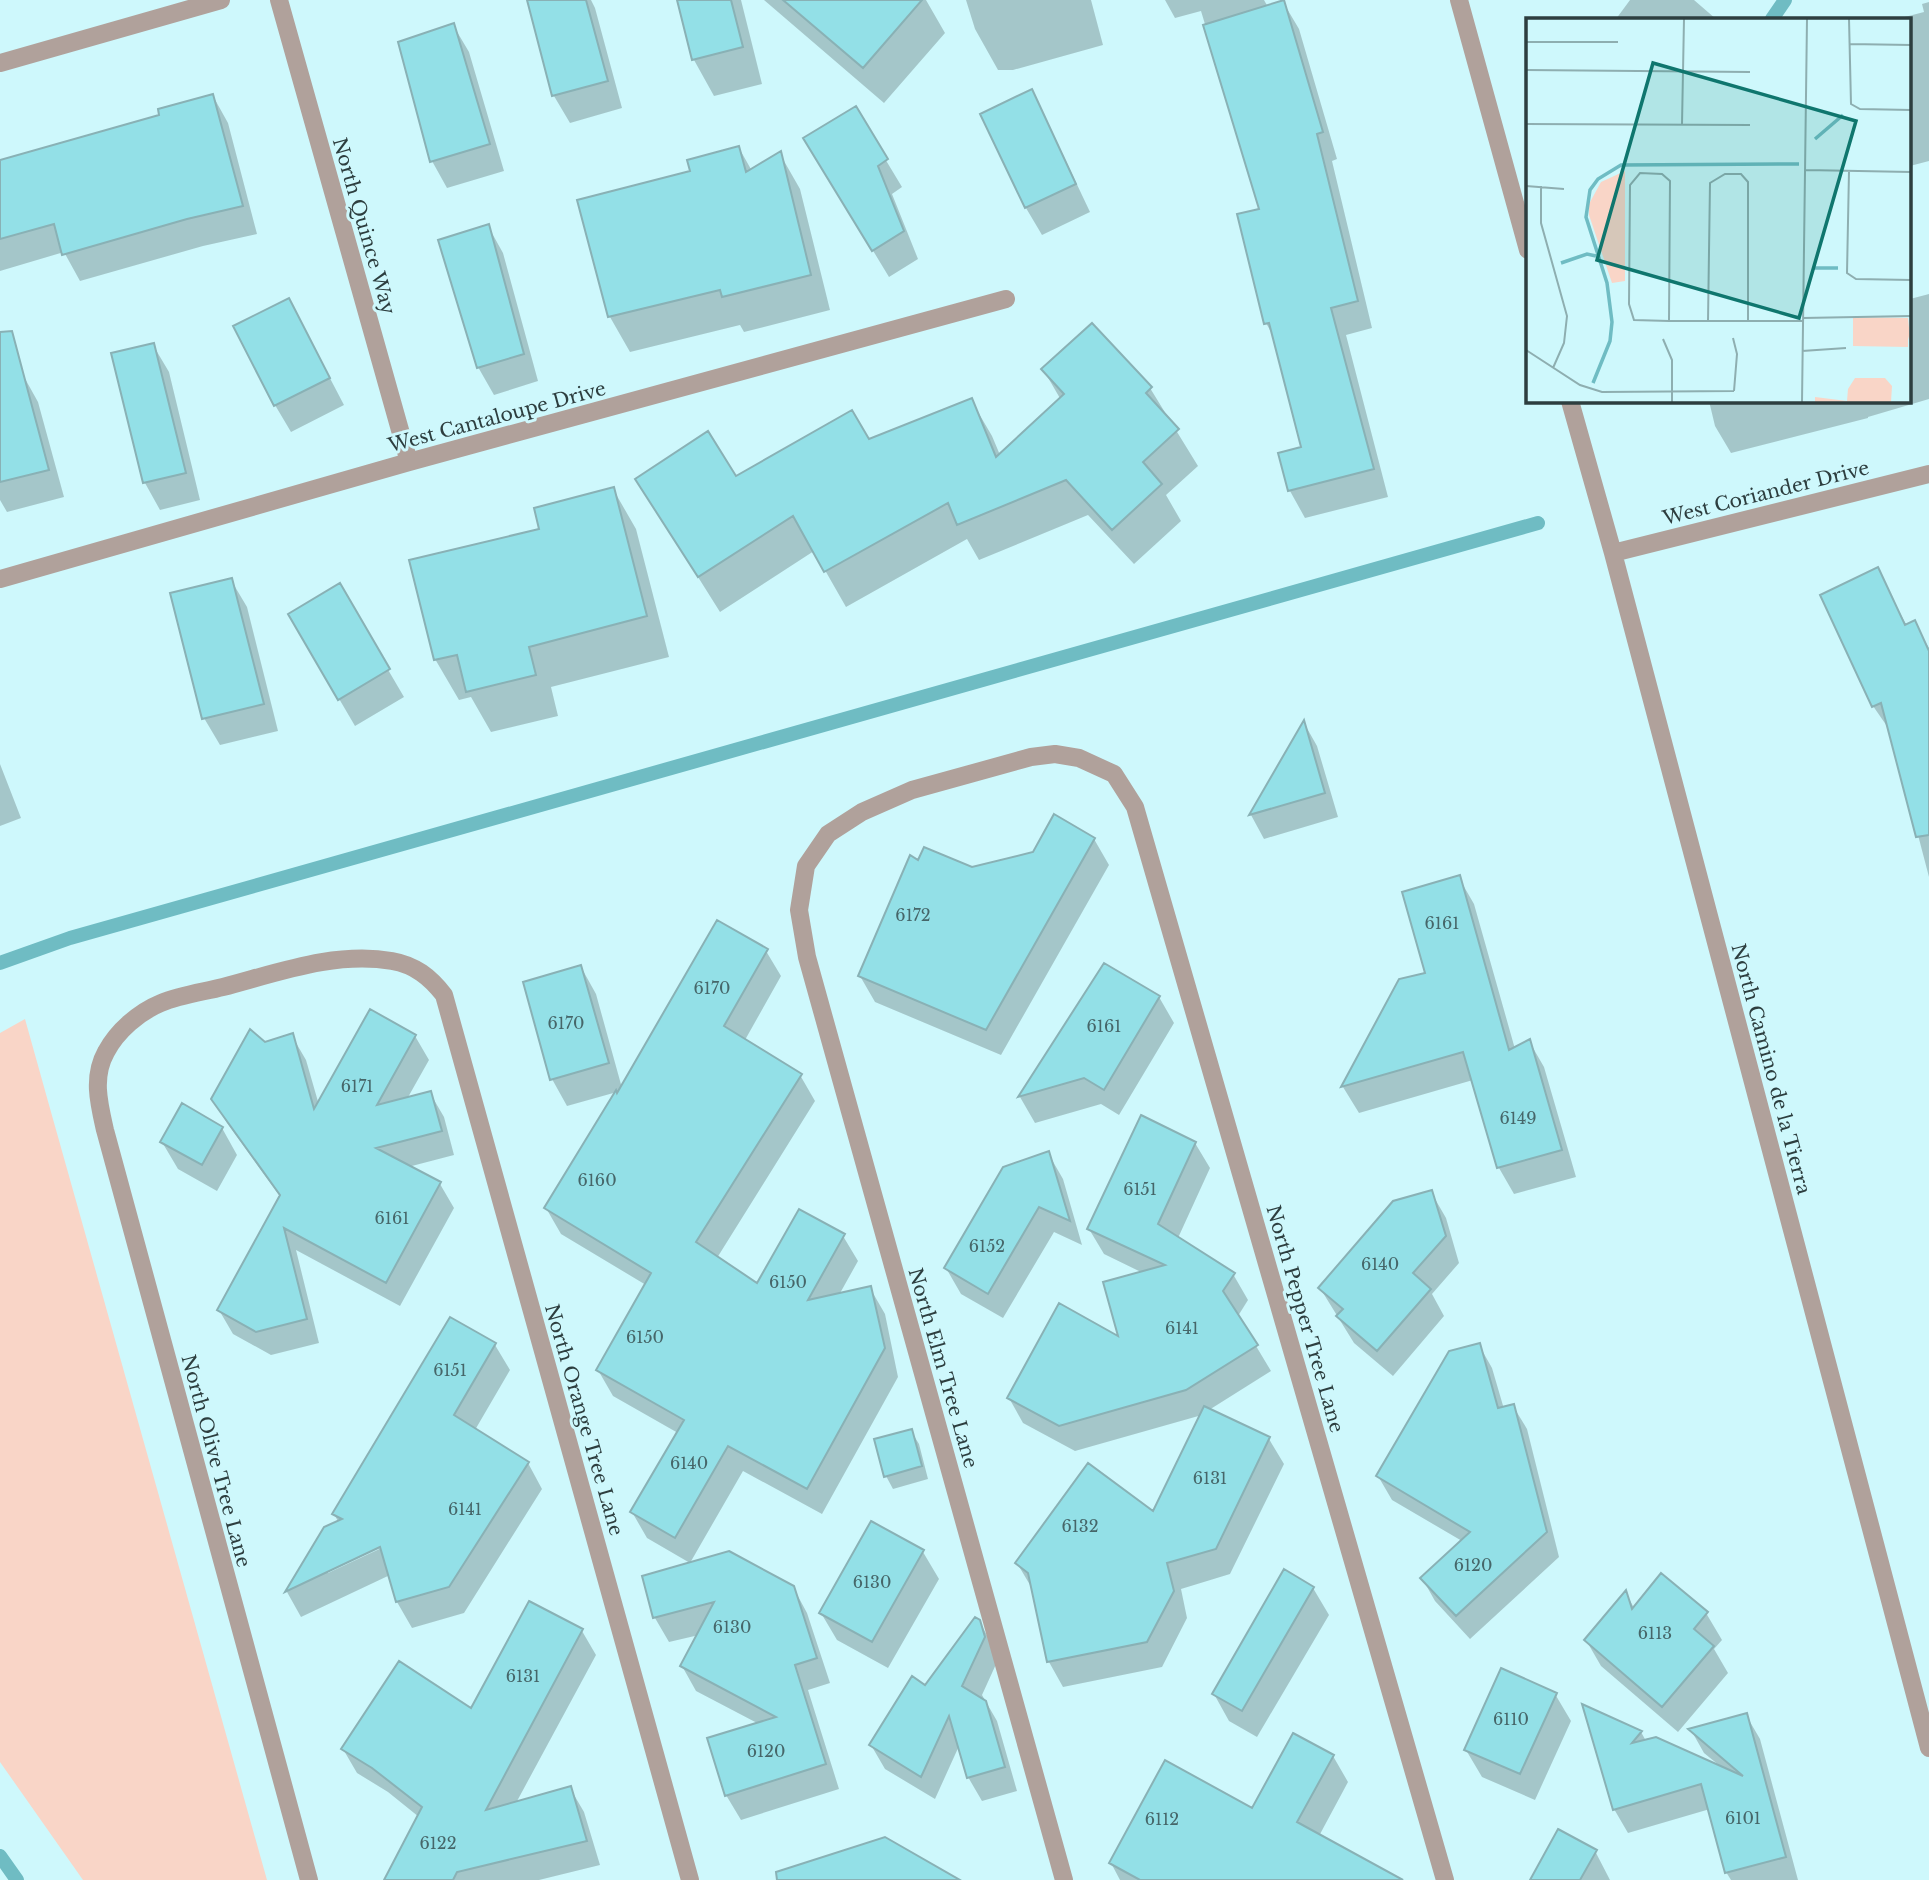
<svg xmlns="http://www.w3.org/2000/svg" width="1929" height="1880" font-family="'Libre Baskerville',serif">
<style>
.green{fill:#f9d5c7}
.shadow{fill:#0003;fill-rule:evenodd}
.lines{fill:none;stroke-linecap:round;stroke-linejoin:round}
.stream{stroke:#6fbcc3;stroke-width:14}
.building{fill:#93e0e7;stroke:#89b1b5;stroke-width:2}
.minor{stroke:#b0a19b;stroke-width:18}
.labels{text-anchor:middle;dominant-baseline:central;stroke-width:6;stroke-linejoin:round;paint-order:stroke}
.number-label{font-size:16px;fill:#466669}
.street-label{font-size:19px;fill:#2d3e3f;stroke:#cef8fc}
.inset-river{fill:none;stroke:#6fbcc3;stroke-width:3.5}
.inset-road{fill:none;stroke:#8eaeb0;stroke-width:2}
.view{fill:#0f766e;fill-opacity:0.15;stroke:#0f766e;stroke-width:3.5}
.inset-edge{fill:none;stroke:#2d3e3f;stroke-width:3.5}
</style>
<rect width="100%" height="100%" fill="#cef8fc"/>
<path class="green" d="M 25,1019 L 51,1112 L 267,1880 L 83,1880 L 0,1762 L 0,1033 Z"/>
<path class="shadow" d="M 528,0 L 591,0 L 595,8 L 622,108 L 570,123 L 554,96 Z
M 679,0 L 741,0 L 762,84 L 714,96 L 694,60 Z
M 764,0 L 926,0 L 945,33 L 884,103 Z
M 966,0 L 1091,0 L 1103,45 L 1013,70 L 998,70 L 975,29 Z
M 1165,0 L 1264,0 L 1268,7 L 1283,2 L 1299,29 L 1337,159 L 1332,161 L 1372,328 L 1346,335 L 1388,497 L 1305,518 L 1290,491 L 1280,454 L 1303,448 L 1275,339 L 1266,323 L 1261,210 L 1201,11 L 1175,18 Z
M 1630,0 L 1694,0 L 1716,19 L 1616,19 Z
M 1929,2 L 1929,161 L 1910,166 L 1910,19 L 1897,19 L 1924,12 L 1922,4 Z
M 453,25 L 469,52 L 504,171 L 447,188 L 432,161 Z
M 1031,92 L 1046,119 L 1090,212 L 1042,235 L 1026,208 L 983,115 Z
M 213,96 L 228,123 L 257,234 L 203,246 L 80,281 L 64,252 L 0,271 L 0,162 L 161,116 Z
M 855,109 L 902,187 L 892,194 L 918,259 L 889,277 L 821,165 Z
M 739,148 L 752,171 L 780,154 L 800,189 L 830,310 L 744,332 L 740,325 L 630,352 L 610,317 L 579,202 L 692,172 Z
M 488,226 L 503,253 L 538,381 L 494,395 L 478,367 Z
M 1929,294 L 1929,399 L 1868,417 L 1868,418 L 1731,453 L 1715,426 L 1709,401 L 1910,401 L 1910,299 Z
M 289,300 L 344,405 L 291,432 L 275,405 Z
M 153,345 L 169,372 L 200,500 L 160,510 L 145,483 L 113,354 Z
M 1043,369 L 1150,388 L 1198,466 L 1166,495 L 1181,521 L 1134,564 L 1088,515 L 979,560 L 967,539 L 846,607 L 814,551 L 720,612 L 637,480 L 736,478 L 868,441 L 971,400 L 992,436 L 1000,455 L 1061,400 Z
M 23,375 L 38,402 L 64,497 L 7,512 L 0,500 L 0,381 Z
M 613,489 L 636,529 L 669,657 L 551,687 L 558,716 L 491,732 L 471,697 L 459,700 L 435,659 L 542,530 Z
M 1877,570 L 1907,626 L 1914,623 L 1929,648 L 1929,877 L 1891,732 L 1873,706 Z
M 231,580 L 247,607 L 278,731 L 220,745 L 204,718 Z
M 339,586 L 404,697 L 355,726 L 290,615 Z
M 1304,723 L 1317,746 L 1338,817 L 1264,839 L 1251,815 Z
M 0,764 L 21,818 L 0,826 Z
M 1094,839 L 1109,865 L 1001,1055 L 875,1002 L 860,976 L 919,862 L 971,869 Z
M 1459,878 L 1474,904 L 1515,1049 L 1529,1041 L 1544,1067 L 1576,1177 L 1514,1194 L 1499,1168 L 1473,1080 L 1359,1113 L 1343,1087 L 1401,981 L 1427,974 Z
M 766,951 L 781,976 L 745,1040 L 800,1075 L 815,1101 L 717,1258 L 758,1285 L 843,1236 L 858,1261 L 839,1295 L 870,1288 L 885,1314 L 898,1377 L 822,1514 L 743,1471 L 690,1563 L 647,1538 L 632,1512 L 678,1433 L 613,1396 L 598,1370 L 646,1285 L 561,1234 L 546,1208 L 617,1092 L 567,1106 L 552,1079 L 581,967 L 596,994 L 622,1088 Z
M 1105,965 L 1159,997 L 1174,1023 L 1119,1115 L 1101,1104 L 1035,1123 L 1020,1097 Z
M 292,1036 L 306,1060 L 319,1105 L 415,1036 L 429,1060 L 407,1099 L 430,1093 L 444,1117 L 454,1155 L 408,1167 L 440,1184 L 454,1208 L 400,1306 L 296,1250 L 319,1343 L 271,1355 L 233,1334 L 219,1310 L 281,1198 L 227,1123 L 213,1099 L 265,1044 Z
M 222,1128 L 237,1155 L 217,1191 L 178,1169 L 162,1142 Z
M 1195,1143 L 1210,1168 L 1178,1238 L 1233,1274 L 1248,1300 L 1238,1316 L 1271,1371 L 1209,1410 L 1269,1439 L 1284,1464 L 1230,1574 L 1181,1589 L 1187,1618 L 1162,1667 L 1063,1687 L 1049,1662 L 1033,1590 L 1017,1563 L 1154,1513 L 1202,1415 L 1075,1451 L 1023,1423 L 1009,1398 L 1121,1339 L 1143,1273 L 1104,1254 L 1089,1229 Z
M 1048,1153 L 1063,1179 L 1082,1245 L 1054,1232 L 1003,1318 L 961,1294 L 946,1268 Z
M 1431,1192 L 1446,1218 L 1459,1263 L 1432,1294 L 1444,1316 L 1393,1376 L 1354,1343 L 1320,1288 Z
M 451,1319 L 495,1345 L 510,1370 L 475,1430 L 528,1463 L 542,1489 L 464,1613 L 412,1628 L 397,1602 L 390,1575 L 301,1617 L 287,1592 L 325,1528 L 339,1523 L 334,1514 ZM 387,1542 L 388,1545 L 328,1573 L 328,1570 Z
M 1479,1345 L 1492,1368 L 1504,1409 L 1513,1406 L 1527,1429 L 1559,1557 L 1470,1639 L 1435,1601 L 1422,1578 L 1462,1541 L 1392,1500 L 1378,1476 Z
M 911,1431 L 919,1444 L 928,1479 L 893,1489 L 886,1476 Z
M 923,1552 L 939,1579 L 888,1668 L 837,1640 L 821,1613 Z
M 645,1577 L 793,1587 L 807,1613 L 830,1683 L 808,1690 L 839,1789 L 741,1820 L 726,1795 L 759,1724 L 696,1691 L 682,1666 L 699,1635 L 669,1642 L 655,1618 Z
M 1313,1588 L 1329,1615 L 1257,1737 L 1229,1721 L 1214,1694 Z
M 1626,1593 L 1634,1608 L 1706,1613 L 1722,1640 L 1714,1649 L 1728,1673 L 1678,1732 L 1601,1666 L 1586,1640 Z
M 979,1621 L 993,1646 L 997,1662 L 982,1695 L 997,1721 L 1017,1791 L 982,1801 L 968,1777 L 959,1746 L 935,1799 L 885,1769 L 871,1745 L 926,1687 Z
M 582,1631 L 596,1655 L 516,1803 L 570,1788 L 584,1812 L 600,1865 L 539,1880 L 386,1880 L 419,1817 L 388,1792 L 357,1773 L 343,1749 L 471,1711 Z
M 1555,1694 L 1571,1721 L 1535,1800 L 1482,1777 L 1466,1750 Z
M 1585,1707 L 1641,1732 L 1646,1741 L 1720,1766 L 1704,1753 L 1691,1730 L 1746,1715 L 1760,1739 L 1798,1880 L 1731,1880 L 1726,1872 L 1710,1809 L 1628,1833 L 1614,1809 Z
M 1333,1756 L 1348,1782 L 1319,1836 L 1396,1880 L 1120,1880 L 1111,1863 L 1253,1810 Z
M 1595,1851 L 1610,1880 L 1532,1880 Z"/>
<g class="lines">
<path class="stream" d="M 1772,19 L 1785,0
M 0,963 L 70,938 L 1538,523
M 0,1856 L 17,1880"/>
</g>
<path class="building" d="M 527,0 L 586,0 L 608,81 L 552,96 Z
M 677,0 L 731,0 L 743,47 L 692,60 Z
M 783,0 L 922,0 L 863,68 Z
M 1284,0 L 1323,132 L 1317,134 L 1358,301 L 1331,308 L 1374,469 L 1288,491 L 1278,453 L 1301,447 L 1269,323 L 1264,324 L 1237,214 L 1259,209 L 1203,25 Z
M 454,23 L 490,144 L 430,162 L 398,42 Z
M 1032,89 L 1076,184 L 1025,208 L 980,114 Z
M 213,94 L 243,206 L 187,219 L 62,255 L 54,224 L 0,239 L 0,160 L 159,115 L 158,109 Z
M 856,106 L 888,159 L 878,166 L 904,231 L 872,251 L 803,138 Z
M 739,146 L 746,172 L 781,151 L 811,275 L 722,297 L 720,290 L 608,317 L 577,200 L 690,171 L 687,160 Z
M 489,224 L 524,354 L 477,368 L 438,240 Z
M 289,298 L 330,378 L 274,406 L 233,326 Z
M 1092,323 L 1152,387 L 1146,393 L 1179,429 L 1143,462 L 1162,484 L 1112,530 L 1066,480 L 957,525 L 948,503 L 824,572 L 793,516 L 698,577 L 635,479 L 708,431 L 736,476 L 852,410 L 869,439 L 972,398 L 996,457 L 1064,394 L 1041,369 Z
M 12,331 L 49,470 L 0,482 L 0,332 Z
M 154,343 L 186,473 L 143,483 L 111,353 Z
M 614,487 L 647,616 L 529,647 L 536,675 L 466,692 L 457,655 L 434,660 L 409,560 L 539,529 L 534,508 Z
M 1878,567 L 1905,625 L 1915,620 L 1929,651 L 1929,835 L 1916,837 L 1881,703 L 1872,707 L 1820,595 Z
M 232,578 L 264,704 L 202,719 L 170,593 Z
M 340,583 L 390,669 L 338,700 L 288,614 Z
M 1304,720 L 1325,793 L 1249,815 Z
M 1054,814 L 1095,838 L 986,1030 L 858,976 L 910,855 L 918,860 L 924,847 L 972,867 L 1033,852 Z
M 1460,875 L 1509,1050 L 1530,1039 L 1562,1150 L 1497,1168 L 1463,1052 L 1341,1087 L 1399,979 L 1425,973 L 1402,892 Z
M 717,920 L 768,949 L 724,1026 L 802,1074 L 696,1242 L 757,1283 L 799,1209 L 845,1234 L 808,1300 L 871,1286 L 885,1348 L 807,1489 L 728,1446 L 675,1538 L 630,1512 L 684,1420 L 596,1370 L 651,1273 L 544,1208 L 616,1090 L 617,1093 Z
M 1104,963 L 1160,996 L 1104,1090 L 1084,1078 L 1018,1097 Z
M 581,965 L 609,1063 L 550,1080 L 523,982 Z
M 370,1009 L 416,1035 L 377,1105 L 431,1091 L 442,1131 L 376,1148 L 441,1182 L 386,1283 L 284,1228 L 307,1319 L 256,1332 L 217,1310 L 280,1195 L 211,1099 L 250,1029 L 265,1042 L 293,1033 L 314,1109 Z
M 182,1103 L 223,1127 L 202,1165 L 160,1142 Z
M 1141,1115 L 1196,1142 L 1158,1224 L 1235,1273 L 1223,1291 L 1258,1345 L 1186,1390 L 1059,1426 L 1007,1398 L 1059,1303 L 1118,1336 L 1103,1282 L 1165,1265 L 1087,1229 Z
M 1049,1151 L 1070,1221 L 1039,1207 L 988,1294 L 944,1268 L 1003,1167 Z
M 1432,1190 L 1446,1236 L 1413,1273 L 1431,1289 L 1377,1351 L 1336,1316 L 1343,1309 L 1318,1288 L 1393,1201 Z
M 450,1317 L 496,1343 L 454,1415 L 529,1462 L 449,1587 L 396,1602 L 380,1547 L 285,1592 L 324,1527 L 342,1519 L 332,1514 Z
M 1480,1343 L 1498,1408 L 1514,1404 L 1547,1532 L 1456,1616 L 1420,1578 L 1470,1532 L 1376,1476 L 1449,1351 Z
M 1204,1406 L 1270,1437 L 1216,1549 L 1167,1563 L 1174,1591 L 1147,1642 L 1047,1662 L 1028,1573 L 1015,1563 L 1088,1463 L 1153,1511 Z
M 912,1429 L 922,1466 L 884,1477 L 874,1439 Z
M 871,1521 L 924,1550 L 872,1642 L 819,1613 Z
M 729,1551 L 794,1586 L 817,1658 L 795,1665 L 826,1764 L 725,1796 L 707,1738 L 776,1717 L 680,1666 L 714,1602 L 653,1618 L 642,1576 Z
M 1284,1569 L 1314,1587 L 1242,1711 L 1212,1694 Z
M 1661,1573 L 1708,1612 L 1694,1629 L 1714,1646 L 1662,1707 L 1584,1640 L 1626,1590 L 1632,1609 Z
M 529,1601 L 583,1629 L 486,1810 L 571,1786 L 587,1841 L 457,1872 L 453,1880 L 384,1880 L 422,1807 L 372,1768 L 341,1749 L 399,1661 L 471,1708 Z
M 975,1617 L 980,1620 L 985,1637 L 962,1686 L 986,1701 L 1005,1767 L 967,1778 L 949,1716 L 921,1777 L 869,1745 L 912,1676 L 925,1685 Z
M 1501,1668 L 1557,1693 L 1520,1774 L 1464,1750 Z
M 1582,1704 L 1642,1731 L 1632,1743 L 1656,1737 L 1743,1776 L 1688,1729 L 1747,1713 L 1786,1857 L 1725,1873 L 1701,1784 L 1613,1810 Z
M 1293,1733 L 1334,1755 L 1297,1822 L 1403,1880 L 1140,1880 L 1109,1863 L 1165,1760 L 1252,1808 Z
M 1558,1829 L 1597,1850 L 1580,1880 L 1530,1880 Z
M 885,1837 L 960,1880 L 777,1880 L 776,1872 Z"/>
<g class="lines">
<path class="minor" d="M 279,0 L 409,462
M 1459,0 L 1528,250
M 0,63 L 221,0
M 1570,401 L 1613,553 L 1929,1748
M 1613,553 L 1929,474
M 0,579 L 409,462 L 1006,299
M 309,1880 L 105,1130 C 99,1104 92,1077 106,1052 C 117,1031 139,1012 161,1003 C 180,995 203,992 223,987 C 277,973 335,951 392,961 C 415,965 430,977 444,995 L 690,1880
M 1064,1880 L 807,957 L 799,910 L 806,866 L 828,834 L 862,812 L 912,790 L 1031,757 L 1055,754 L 1079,758 L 1114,774 L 1135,807 L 1445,1880"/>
</g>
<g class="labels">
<g class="number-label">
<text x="913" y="915">6172</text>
<text x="1442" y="923">6161</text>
<text x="712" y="988">6170</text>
<text x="566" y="1023">6170</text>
<text x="1104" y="1026">6161</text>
<text x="357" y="1086">6171</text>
<text x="1518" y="1118">6149</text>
<text x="597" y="1180">6160</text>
<text x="1140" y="1189">6151</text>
<text x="392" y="1218">6161</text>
<text x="987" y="1246">6152</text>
<text x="1380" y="1264">6140</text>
<text x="788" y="1282">6150</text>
<text x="1182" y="1328">6141</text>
<text x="645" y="1337">6150</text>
<text x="450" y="1370">6151</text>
<text x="689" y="1463">6140</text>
<text x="1210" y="1478">6131</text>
<text x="465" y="1509">6141</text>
<text x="1080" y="1526">6132</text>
<text x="1473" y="1565">6120</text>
<text x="872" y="1582">6130</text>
<text x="732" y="1627">6130</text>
<text x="1655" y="1633">6113</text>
<text x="523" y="1676">6131</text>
<text x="1511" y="1719">6110</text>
<text x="766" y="1751">6120</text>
<text x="1743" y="1818">6101</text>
<text x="1162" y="1819">6112</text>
<text x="438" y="1843">6122</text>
</g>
<g class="street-label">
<text transform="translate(364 226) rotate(74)">North Quince Way</text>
<text transform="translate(497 417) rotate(-15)">West Cantaloupe Drive</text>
<text transform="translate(1766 493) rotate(-14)">West Coriander Drive</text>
<text transform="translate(1771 1069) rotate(75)">North Camino de la Tierra</text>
<text transform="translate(1305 1319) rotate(74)">North Pepper Tree Lane</text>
<text transform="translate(943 1368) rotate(74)">North Elm Tree Lane</text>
<text transform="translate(584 1420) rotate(74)">North Orange Tree Lane</text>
<text transform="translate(216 1461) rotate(75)">North Olive Tree Lane</text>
</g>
</g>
<g transform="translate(1526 18)">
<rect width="385" height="385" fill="#cef8fc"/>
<path d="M 99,153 L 99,263 L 86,265 L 63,197 L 63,186 L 75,164 ZM 327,299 L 382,300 L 385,329 L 382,318 L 382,329 L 327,328 ZM 329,360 L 359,360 L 366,368 L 365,384 L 289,384 L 289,379 L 321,383 L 322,371 Z" fill="#f9d5c7"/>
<path class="inset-river" d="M 289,121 L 317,97M 35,245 L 61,236 L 70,238M 288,250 L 312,250M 67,365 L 84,323 L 86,304 L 81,265 L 60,199 L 64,172 L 72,161 L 95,147 L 273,146"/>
<path class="inset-road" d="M 323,1 L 325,86 L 334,91 L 385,92M 0,24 L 92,24M 323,26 L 385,27M 0,52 L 224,54M 0,106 L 224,107M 156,106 L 158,1M 280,152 L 385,154M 323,153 L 321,255 L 330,261 L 385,262M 0,168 L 38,171M 15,168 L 15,205 L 41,298 L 38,325 L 27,350M 277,300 L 385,298M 143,303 L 144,163 L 136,156 L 114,155 L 104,167 L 103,286 L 108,302 L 143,303 L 277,303M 182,303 L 184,165 L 199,156 L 215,156 L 222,164 L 222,302M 207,320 L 211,336 L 208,373M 137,321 L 146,342 L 146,384M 0,332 L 54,367 L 76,374 L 208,373M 276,333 L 320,330M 276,384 L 281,1"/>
<path class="view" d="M 127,45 L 330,103 L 273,300 L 71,242 Z"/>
<rect width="385" height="385" class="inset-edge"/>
</g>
</svg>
